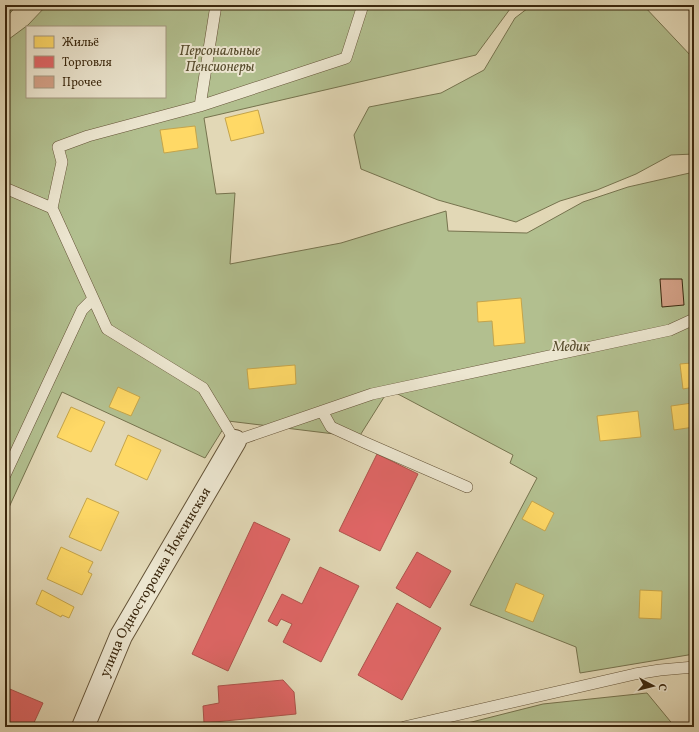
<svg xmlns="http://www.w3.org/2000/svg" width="699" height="732" font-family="Vollkorn,serif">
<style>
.green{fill:#b2bf8f;stroke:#76734e;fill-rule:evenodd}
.homes{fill:#ffd966;stroke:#c4a44b}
.shops{fill:#e06666;stroke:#ae534b}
.building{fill:#d3a086;stroke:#3a270d}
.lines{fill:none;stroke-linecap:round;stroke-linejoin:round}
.service-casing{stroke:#645337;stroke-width:12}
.minor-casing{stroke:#645337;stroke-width:24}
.service{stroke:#ece6d0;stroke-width:11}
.minor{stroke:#ece6d0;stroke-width:22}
.labels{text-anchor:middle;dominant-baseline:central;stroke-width:4;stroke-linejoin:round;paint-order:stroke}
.park-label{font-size:14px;font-style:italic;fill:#584d2e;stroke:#ece6d0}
.street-label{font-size:14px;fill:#3a270d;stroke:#ece6d0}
</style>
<rect width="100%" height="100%" fill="#e2d8b6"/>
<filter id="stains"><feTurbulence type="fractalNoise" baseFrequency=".005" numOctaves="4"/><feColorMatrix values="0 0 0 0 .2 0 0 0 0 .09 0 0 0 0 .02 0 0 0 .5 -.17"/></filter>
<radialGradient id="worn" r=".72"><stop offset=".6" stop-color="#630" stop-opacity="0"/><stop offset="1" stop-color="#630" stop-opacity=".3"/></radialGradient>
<path class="green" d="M 5,5 L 17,5 L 5,19 Z
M 47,5 L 513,5 L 476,55 L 204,118 L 216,194 L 235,193 L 230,264 L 341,243 L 446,211 L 448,231 L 527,233 L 583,202 L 628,187 L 694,172 L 694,654 L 580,673 L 576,647 L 470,605 L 537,478 L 510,463 L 513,455 L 396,393 L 386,394 L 359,437 L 228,421 L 205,458 L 62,392 L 5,516 L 5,42 L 28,25 ZM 27,27 L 165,27 L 165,97 L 27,97 Z
M 532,5 L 643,5 L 692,57 L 694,57 L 694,154 L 671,155 L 636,174 L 597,190 L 560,201 L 516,222 L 438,200 L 361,169 L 354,135 L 369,107 L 441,93 L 484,70 L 515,18 Z
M 687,5 L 694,5 L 694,22 Z
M 647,693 L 675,727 L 452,727 L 543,704 Z"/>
<path class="homes" d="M 258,110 L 264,133 L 231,141 L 225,118 Z
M 195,126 L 198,148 L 164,153 L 160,130 Z
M 521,298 L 525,343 L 494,346 L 492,321 L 478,322 L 477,302 Z
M 694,357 L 694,387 L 683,389 L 680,364 L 691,363 L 690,358 Z
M 295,365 L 296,384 L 249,389 L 247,369 Z
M 118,387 L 140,397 L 131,416 L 109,407 Z
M 692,403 L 692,407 L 694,406 L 694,427 L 674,430 L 671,406 Z
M 71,407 L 105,422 L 91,452 L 57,437 Z
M 638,411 L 641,437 L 600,441 L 597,416 Z
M 128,435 L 161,450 L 147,480 L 115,465 Z
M 87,498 L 119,512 L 101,551 L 69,537 Z
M 532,501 L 554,513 L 545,531 L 522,519 Z
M 61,547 L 93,562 L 88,572 L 92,574 L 82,595 L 47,579 Z
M 516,583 L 544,595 L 533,622 L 505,611 Z
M 42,590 L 74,607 L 69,618 L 62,615 L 61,617 L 36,604 Z
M 640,590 L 662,591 L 661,619 L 639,618 Z"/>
<path class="shops" d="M 377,454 L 418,474 L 380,551 L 339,531 Z
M 254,522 L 290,539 L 228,671 L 192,654 Z
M 417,552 L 451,571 L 430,608 L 396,588 Z
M 320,567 L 359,586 L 321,662 L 283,642 L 292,624 L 281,619 L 277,626 L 268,621 L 282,594 L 302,604 Z
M 397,603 L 441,628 L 402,700 L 358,675 Z
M 283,680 L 294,692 L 296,714 L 204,723 L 203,706 L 219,703 L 218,686 Z
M 5,687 L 43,703 L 32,727 L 5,727 Z"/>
<path class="building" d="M 660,279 L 682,279 L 684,305 L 662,307 Z"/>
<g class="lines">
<g class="service-casing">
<path id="service" d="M 363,5 L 346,58 L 200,106 L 88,136 L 58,147 L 62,162 L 52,208 L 107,329 L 203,388 L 235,441 L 372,394 L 670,330 L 694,319
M 200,106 L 216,5
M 5,188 L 52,208
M 322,411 L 331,427 L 366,443 L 467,487
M 5,475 L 82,310 L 93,299
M 404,727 L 635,674 L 660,670 L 694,667"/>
</g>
<g class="minor-casing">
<g id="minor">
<path id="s1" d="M 83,727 L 121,636 L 235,441"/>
</g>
</g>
<use href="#service" class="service"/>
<use href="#minor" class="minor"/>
</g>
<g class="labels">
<g class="park-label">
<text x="220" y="51">Персональные<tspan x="220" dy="16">Пенсионеры</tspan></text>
<text x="571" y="347">Медик</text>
</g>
<g class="street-label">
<text stroke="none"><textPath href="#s1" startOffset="162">улица Односторонка Ноксинская</textPath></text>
</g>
</g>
<rect width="699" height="732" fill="none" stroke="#e2d8b6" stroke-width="20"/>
<rect x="6" y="6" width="687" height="720" fill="none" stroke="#3a270d" stroke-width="2"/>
<rect x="10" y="10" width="679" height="712" fill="none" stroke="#3a270d"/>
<rect x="26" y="26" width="140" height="72" fill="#ece6d0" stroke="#a59a82"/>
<rect x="34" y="36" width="20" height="12" fill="#ffd966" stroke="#a59a82"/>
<text x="62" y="46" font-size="12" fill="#3a270d">Жильё</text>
<rect x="34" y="56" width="20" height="12" fill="#e06666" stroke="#a59a82"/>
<text x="62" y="66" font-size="12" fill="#3a270d">Торговля</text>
<rect x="34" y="76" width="20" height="12" fill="#d3a086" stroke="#a59a82"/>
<text x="62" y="86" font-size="12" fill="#3a270d">Прочее</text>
<g transform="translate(653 686) rotate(97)" stroke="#ece6d0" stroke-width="3" paint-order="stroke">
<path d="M0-3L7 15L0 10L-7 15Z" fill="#3a270d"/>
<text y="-6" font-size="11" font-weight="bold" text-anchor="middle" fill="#3a270d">С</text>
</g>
<rect width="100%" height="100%" filter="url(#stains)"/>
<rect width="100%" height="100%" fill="url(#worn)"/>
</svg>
